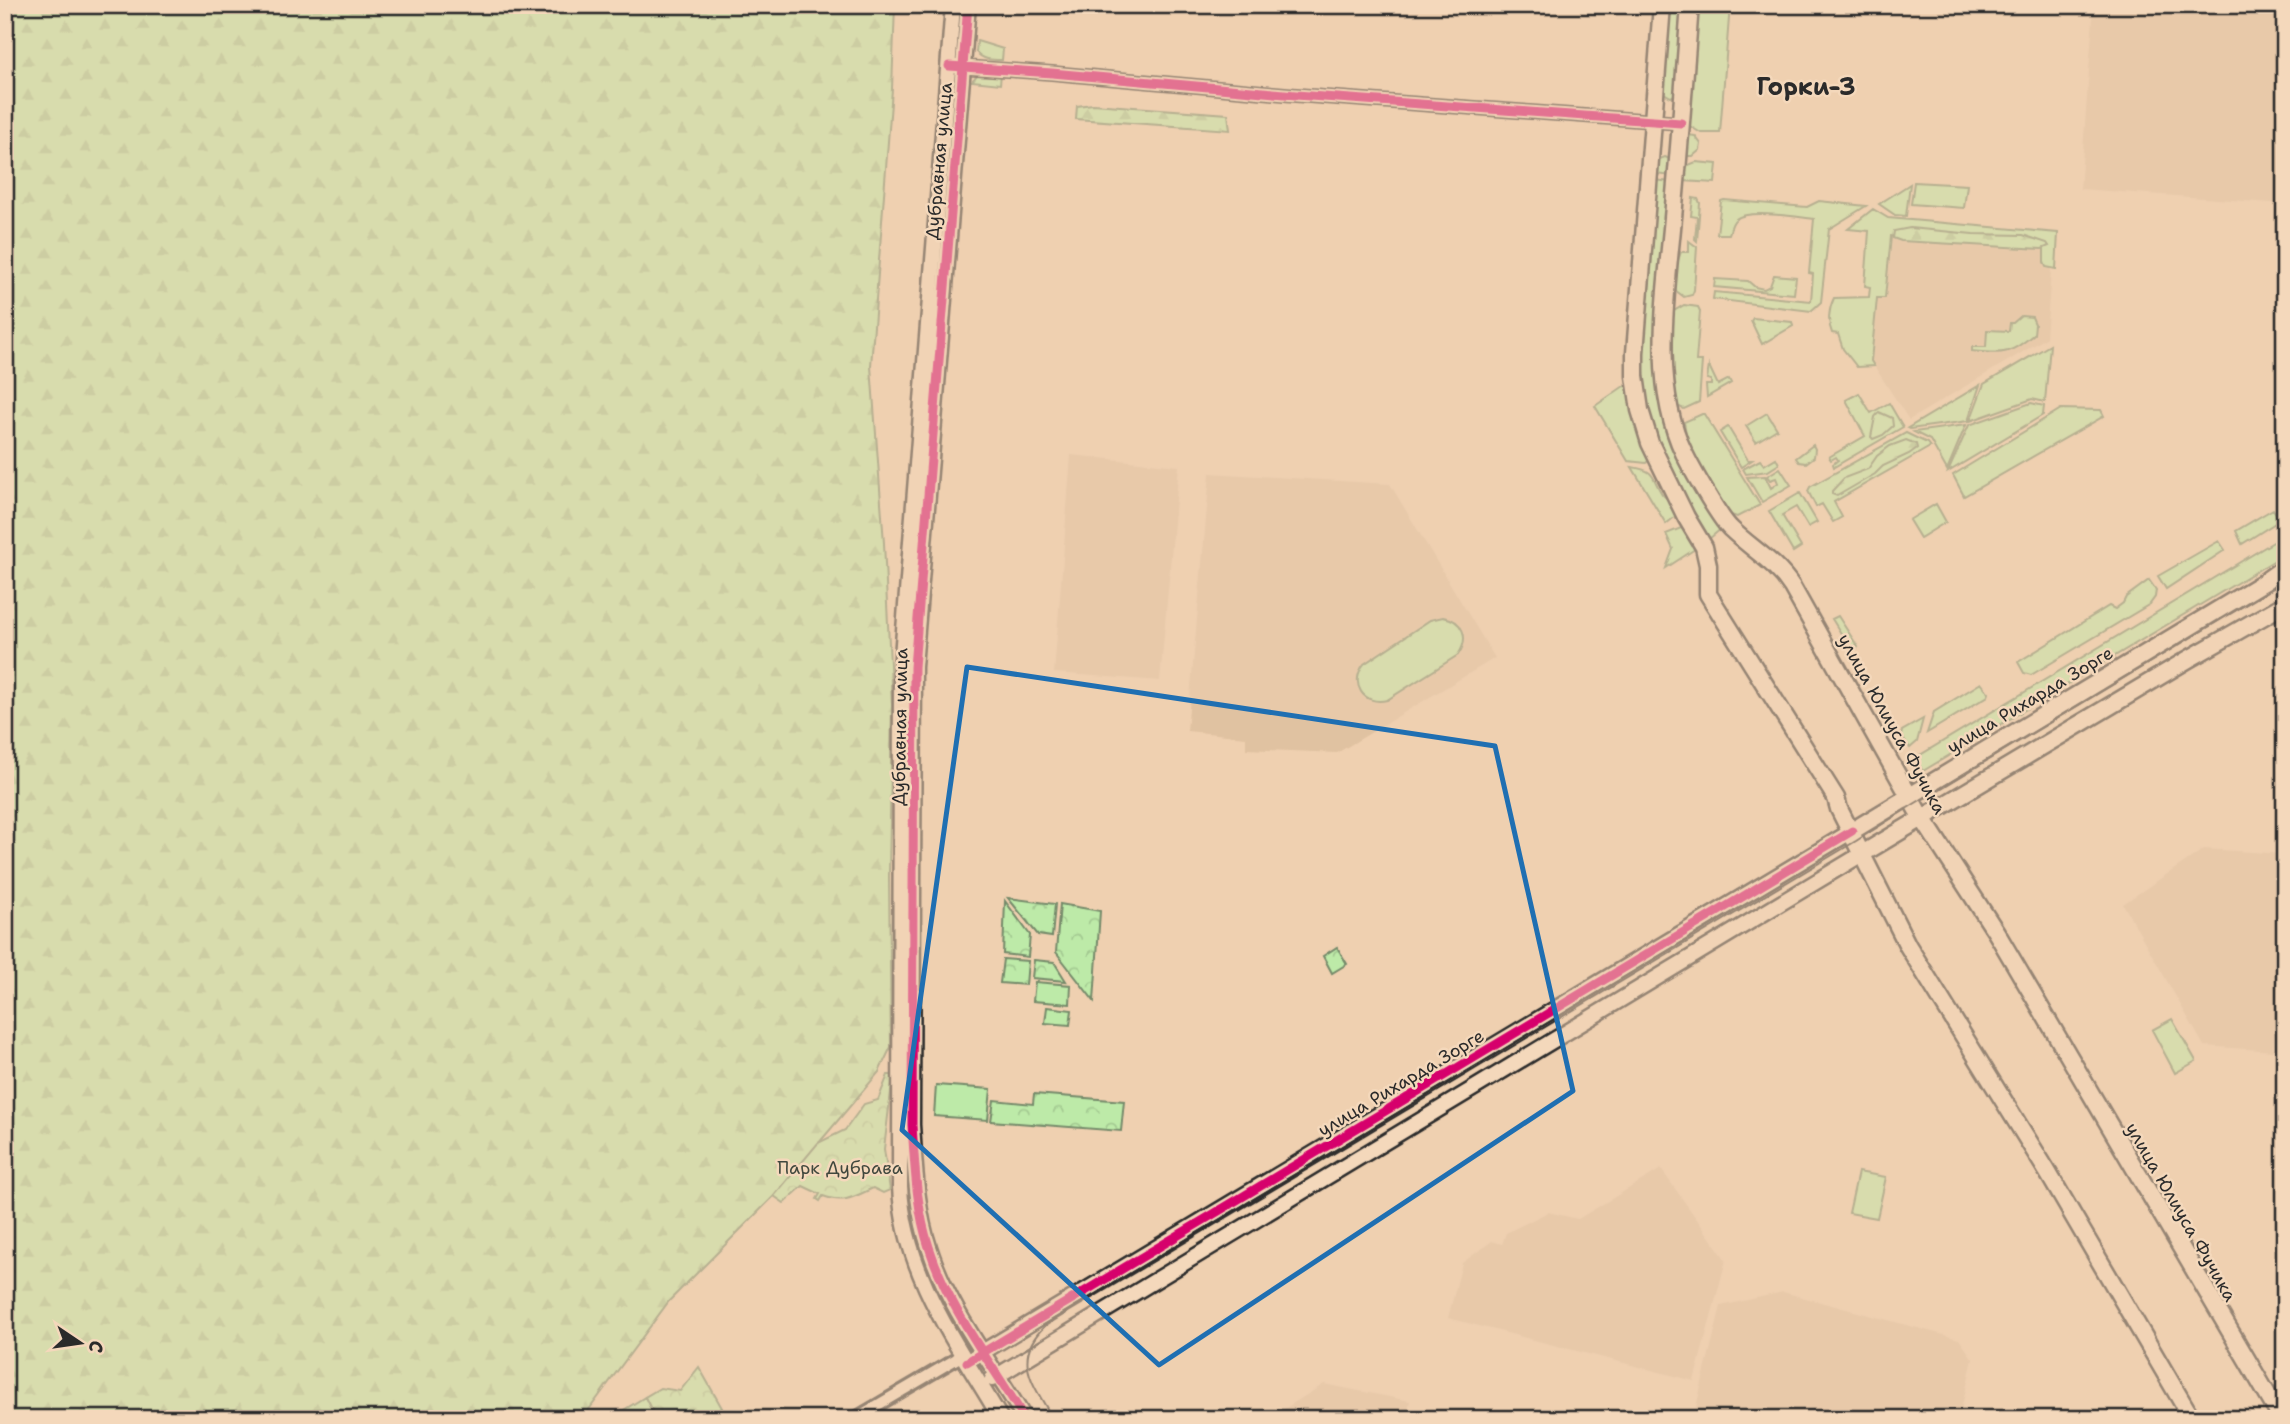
<svg xmlns="http://www.w3.org/2000/svg" width="2290" height="1424" font-family="'Shantell Sans',sans-serif">
<style>
.built{fill:#e0c2a1}
.grass{fill:#bdeaa8;stroke:#748a6a;stroke-width:2}
.forest{fill:url(#forest-firs);stroke:#748a6a;stroke-width:2}
.park{fill:url(#park-crowns);stroke:#748a6a;stroke-width:2}
.lines{fill:none;stroke-linecap:round;stroke-linejoin:round}
.minor-casing{stroke:#2b2b2b;stroke-width:16}
.tertiary-casing{stroke:#2b2b2b;stroke-width:19}
.secondary-casing{stroke:#2b2b2b;stroke-width:21}
.minor{stroke:#f4d8bb;stroke-width:10}
.tertiary{stroke:#f4d8bb;stroke-width:14}
.secondary{stroke:#f4d8bb;stroke-width:16}
.tram{stroke:#2b2b2b;stroke-width:2}
.cycleway-casing{stroke:#f4d8bb;stroke-width:13}
.cycleway{stroke:#d6006c;stroke-width:9}
.marked{fill:none;stroke:#1f6fb2;stroke-width:5;stroke-linejoin:round}
.labels{text-anchor:middle;dominant-baseline:central;stroke-width:5;stroke-linejoin:round;paint-order:stroke}
.street-label{font-size:18px;fill:#2b2b2b;stroke:#f4d8bb}
.park-label{font-size:18px;fill:#41483e;stroke:#f4d8bb}
.district-label{font-size:24px;font-weight:bold;fill:#2b2b2b;stroke:#f4d8bb}
</style>
<defs>
<pattern id="forest-firs" width="22" height="20" patternUnits="userSpaceOnUse" patternTransform="scale(1.75)"><rect width="22" height="20" fill="#bdeaa8"/><path d="M5 1l3.5 6h-7zM16 11l3.5 6h-7z" fill="#a3c991"/></pattern>
<pattern id="park-crowns" width="20" height="18" patternUnits="userSpaceOnUse" patternTransform="scale(1.75)"><rect width="20" height="18" fill="#bdeaa8"/><path d="M2 6a3 3 0 1 1 6 0M12 15a3 3 0 1 1 6 0" fill="none" stroke="#a3c991"/></pattern>
</defs>
<rect width="100%" height="100%" fill="#efd0b0"/>
<filter id="ink" filterUnits="userSpaceOnUse"><feTurbulence type="fractalNoise" baseFrequency=".0143" numOctaves="2"/><feDisplacementMap in="SourceGraphic" scale="14" xChannelSelector="R" yChannelSelector="G"/><feConvolveMatrix kernelMatrix="1 2 1 2 8 2 1 2 1" color-interpolation-filters="sRGB"/></filter>
<g filter="url(#ink)">
<path class="built" d="M 2094,5 L 2285,5 L 2285,204 L 2080,189 Z
M 1884,221 L 2054,232 L 2046,338 L 1909,420 L 1871,361 Z
M 1071,455 L 1179,466 L 1160,681 L 1054,673 Z
M 1210,473 L 1390,484 L 1495,658 L 1337,753 L 1246,749 L 1246,737 L 1187,731 Z
M 2204,849 L 2285,854 L 2285,896 L 2273,1051 L 2204,1046 L 2123,904 Z
M 1661,1169 L 1726,1260 L 1694,1381 L 1448,1318 L 1462,1263 L 1492,1241 L 1502,1244 L 1506,1233 L 1548,1212 L 1578,1219 Z
M 1783,1292 L 1959,1339 L 1973,1359 L 1959,1419 L 1693,1419 L 1721,1306 Z
M 1324,1384 L 1410,1401 L 1406,1419 L 1268,1419 Z"/>
<path class="grass" d="M 1669,5 L 1686,5 L 1677,94 L 1671,97 L 1662,92 Z
M 1698,5 L 1730,5 L 1720,133 L 1701,133 L 1688,125 Z
M 977,41 L 1003,49 L 1002,60 C 991,60 983,60 976,52 Z
M 982,73 L 1001,74 L 1000,84 L 972,81 L 977,75 Z
M 1688,135 L 1695,136 L 1701,144 L 1700,150 L 1693,156 L 1687,156 Z
M 1665,157 L 1672,160 L 1672,176 L 1655,174 L 1657,160 Z
M 1696,162 L 1717,164 L 1715,183 L 1683,181 L 1686,166 Z
M 1655,180 L 1671,182 L 1658,372 L 1722,528 L 1709,539 C 1686,499 1660,459 1650,414 C 1634,343 1649,253 1655,180 Z
M 1914,182 L 1967,185 L 1964,208 L 1911,204 Z
M 1910,184 L 1906,216 L 1895,215 L 1879,204 Z
M 1693,198 L 1698,199 L 1700,203 L 1697,241 L 1695,239 L 1697,217 L 1691,216 Z
M 1724,200 L 1807,207 L 1819,201 L 1866,206 L 1829,229 L 1821,302 L 1811,311 L 1713,299 L 1714,292 L 1811,301 L 1813,274 L 1809,273 L 1814,219 C 1797,217 1748,209 1736,219 C 1731,223 1731,229 1729,234 L 1717,234 L 1721,201 Z
M 1873,209 L 1888,218 L 2058,233 L 2056,269 L 2046,267 L 2044,262 L 2044,248 L 1891,236 L 1885,298 L 1877,298 L 1871,361 L 1874,366 L 1857,367 L 1843,349 L 1838,334 L 1832,333 C 1827,322 1829,308 1834,298 L 1869,297 L 1870,287 L 1865,286 L 1869,231 L 1848,229 Z
M 1689,241 L 1697,247 L 1694,290 L 1692,295 L 1684,297 L 1675,290 L 1677,263 L 1681,252 L 1689,252 Z
M 1774,275 L 1796,277 L 1794,294 L 1714,287 L 1715,279 L 1748,281 L 1755,287 L 1764,289 L 1770,286 Z
M 1684,305 L 1698,307 L 1700,311 L 1696,361 L 1702,361 L 1699,402 L 1684,409 L 1677,406 L 1670,371 L 1672,319 L 1674,311 Z
M 2021,316 L 2032,317 L 2035,324 L 2034,334 C 2009,356 2002,354 1972,351 L 1972,347 L 1986,347 L 1987,330 L 2009,331 L 2010,323 L 2013,323 Z
M 1753,318 L 1792,322 L 1793,326 L 1762,344 L 1751,321 Z
M 2050,345 L 2045,402 L 2032,399 L 1970,421 L 1984,384 Z
M 1709,366 L 1718,385 L 1729,379 L 1731,383 L 1707,397 L 1706,385 L 1711,385 L 1711,380 L 1707,379 Z
M 1980,385 L 1968,421 L 1910,429 L 1908,428 Z
M 1624,386 L 1630,388 L 1651,458 L 1646,463 L 1628,461 L 1595,406 Z
M 1859,393 L 1871,413 L 1889,403 L 1903,427 L 1834,467 L 1833,464 L 1838,460 L 1836,457 L 1831,460 L 1829,457 L 1865,436 L 1846,400 Z
M 2031,403 L 2044,406 L 2043,415 L 1948,472 L 1969,425 Z
M 2061,409 L 2101,410 L 2104,416 L 1964,496 L 1953,475 Z
M 1767,413 L 1777,429 L 1756,442 L 1746,426 Z
M 1702,414 L 1704,414 L 1760,505 L 1737,517 L 1728,514 C 1712,486 1688,455 1684,422 Z
M 1966,425 L 1947,470 L 1930,440 L 1914,432 Z
M 1728,427 L 1748,460 L 1752,460 L 1741,467 L 1720,432 Z
M 1906,433 L 1927,443 L 1930,447 L 1834,502 L 1842,517 L 1833,522 L 1822,504 L 1816,507 L 1808,491 L 1810,487 Z
M 1813,445 L 1815,449 L 1814,457 L 1806,463 L 1799,462 L 1796,458 Z
M 1776,458 L 1779,464 L 1768,471 L 1746,474 L 1743,469 L 1760,460 L 1764,465 Z
M 1632,467 C 1656,471 1651,476 1662,494 C 1666,499 1672,502 1677,506 L 1677,515 L 1666,524 Z
M 1780,468 L 1791,485 L 1762,502 L 1747,477 L 1765,476 L 1771,488 L 1778,483 L 1776,478 L 1770,480 L 1767,476 Z
M 1800,493 L 1817,522 L 1808,527 L 1796,507 L 1782,515 L 1801,547 L 1793,552 L 1769,511 Z
M 1936,504 L 1946,522 L 1920,538 L 1909,520 Z
M 2273,509 L 2280,520 L 2242,544 L 2236,531 Z
M 1681,528 L 1687,530 L 1698,547 L 1666,568 L 1673,549 L 1666,534 Z
M 2285,535 L 2285,554 L 1923,771 L 1916,761 L 1917,757 Z
M 2219,541 L 2225,550 L 2166,589 L 2158,576 Z
M 2149,580 L 2156,590 L 2155,597 L 2150,604 L 2031,675 L 2024,673 L 2018,662 L 2109,606 L 2115,609 L 2123,603 L 2126,597 Z
M 1838,616 L 1858,647 L 1852,651 L 1832,619 Z
M 1443,617 C 1463,620 1470,638 1458,655 L 1387,700 C 1363,706 1349,683 1364,664 L 1430,620 Z
M 1981,683 L 1989,693 L 1988,696 L 1927,733 L 1934,712 Z
M 1923,719 L 1917,742 L 1910,748 L 1901,736 L 1902,731 Z
M 1035,982 L 1071,985 L 1070,1004 L 1033,1001 Z
M 1047,1007 L 1072,1010 L 1070,1025 L 1045,1023 Z
M 2172,1019 L 2196,1061 L 2175,1073 L 2152,1030 Z
M 936,1085 L 991,1089 L 988,1120 L 934,1116 Z
M 1858,1172 L 1886,1177 L 1877,1218 L 1849,1213 Z
M 645,1397 L 653,1414 L 645,1419 L 609,1419 Z"/>
<path class="forest" d="M 5,5 L 895,5 L 892,89 L 871,366 L 884,543 L 892,705 L 889,876 L 891,1047 L 879,1072 L 774,1196 L 669,1301 L 582,1419 L 5,1419 Z
M 1093,104 L 1228,114 L 1230,130 L 1076,119 L 1077,106 Z
M 1910,228 L 1973,234 L 2023,235 L 2047,243 L 2049,246 L 2042,249 L 1901,241 L 1893,238 L 1894,231 Z
M 1879,412 L 1892,418 L 1893,426 L 1883,435 L 1873,439 L 1871,437 L 1875,417 Z
M 1906,440 L 1916,444 L 1917,448 L 1909,454 L 1883,466 L 1875,474 L 1837,496 L 1832,494 L 1832,491 L 1844,478 L 1868,469 L 1877,456 L 1890,446 Z"/>
<path class="park" d="M 1008,898 L 1055,904 L 1052,937 L 1038,935 Z
M 1005,901 L 1030,935 L 1028,957 L 1003,954 Z
M 1060,904 L 1100,911 L 1094,1001 L 1056,952 Z
M 1337,947 L 1347,964 L 1332,973 L 1323,956 Z
M 1003,959 L 1028,961 L 1026,985 L 1000,983 Z
M 1034,960 L 1054,962 L 1066,981 L 1032,978 Z
M 888,1075 L 893,1075 L 884,1149 L 890,1190 L 883,1193 L 873,1188 C 854,1197 844,1204 823,1196 L 820,1201 L 817,1199 L 820,1194 L 803,1186 L 784,1203 L 774,1196 L 818,1143 L 845,1130 L 864,1104 L 878,1100 Z
M 1034,1094 L 1124,1101 L 1121,1131 L 991,1121 L 994,1100 L 1033,1104 Z
M 699,1367 L 722,1408 L 706,1419 L 645,1419 L 653,1413 L 645,1397 L 660,1388 L 680,1391 Z"/>
<g class="lines">
<g class="minor-casing">
<path id="minor" d="M 962,67 L 1052,73 L 1296,95 L 1681,123
M 854,1419 L 963,1355"/>
</g>
<g class="tertiary-casing">
<path id="tertiary" d="M 953,5 L 901,669 L 900,1186 C 903,1273 959,1347 1001,1419
M 968,5 L 914,667 L 912,1125 C 915,1166 916,1208 929,1247 C 949,1310 991,1362 1025,1419
M 974,1357 L 1852,831
M 992,1379 L 1862,854"/>
</g>
<g class="secondary-casing">
<path id="secondary" d="M 1662,5 L 1635,353 L 1635,376 L 1640,410 L 1650,443 L 1686,517 L 1704,547 L 1708,565 L 1708,594 L 1836,798 L 1839,809 L 1908,946 L 2047,1171 L 2192,1419
M 1690,5 C 1685,72 1680,139 1674,206 C 1668,284 1649,380 1684,453 C 1691,468 1720,519 1731,529 C 1753,550 1775,561 1792,587 L 1917,810 L 1996,932 L 2277,1411 L 2278,1419
M 1852,831 L 2264,582 L 2285,567
M 1862,854 L 2187,660 L 2285,604"/>
</g>
<use href="#minor" class="minor"/>
<use href="#tertiary" class="tertiary"/>
<use href="#secondary" class="secondary"/>
<path class="tram" d="M 1053,1419 C 1035,1386 1010,1359 1045,1326 L 1856,841 L 1914,804 L 2285,581"/>
<g class="cycleway-casing">
<path id="cycleway" d="M 968,5 L 914,667 L 912,1125 C 915,1166 916,1208 929,1247 C 949,1310 991,1362 1025,1419
M 949,66 L 1052,73 L 1296,95 L 1681,123
M 967,1362 L 1852,831"/>
</g>
<use href="#cycleway" class="cycleway"/>
</g>
</g>
<path d="M0 0H2290V1424H0ZM 967,667 L 1495,746 L 1573,1091 L 1159,1365 L 902,1130 Z" fill="#efd0b0" fill-opacity=".55" fill-rule="evenodd"/>
<path class="marked" d="M 967,667 L 1495,746 L 1573,1091 L 1159,1365 L 902,1130 Z"/>
<g class="labels">
<g class="street-label">
<text transform="translate(939 161) rotate(-85)">Дубравная улица</text>
<text transform="translate(2030 700) rotate(-31)">улица Рихарда Зорге</text>
<text transform="translate(1892 724) rotate(61)">улица Юлиуса Фучика</text>
<text transform="translate(900 727) rotate(-89)">Дубравная улица</text>
<text transform="translate(1401 1083) rotate(-31)">улица Рихарда Зорге</text>
<text transform="translate(2181 1212) rotate(60)">улица Юлиуса Фучика</text>
</g>
<g class="park-label">
<text x="840" y="1168">Парк Дубрава</text>
</g>
<g class="district-label">
<text x="1806" y="87">Горки-3</text>
</g>
</g>
<rect width="2290" height="1424" fill="none" stroke="#f4d8bb" stroke-width="28"/>
<rect x="14" y="14" width="2262" height="1396" fill="none" stroke="#2b2b2b" stroke-width="2.5" filter="url(#ink)"/>
<g transform="translate(80 1343) rotate(103)" stroke="#f4d8bb" stroke-width="5" paint-order="stroke">
<path d="M0-5L12 26L0 18L-12 26Z" fill="#2b2b2b"/>
<text y="-10" font-size="19" font-weight="bold" text-anchor="middle" fill="#2b2b2b">С</text>
</g>
</svg>
